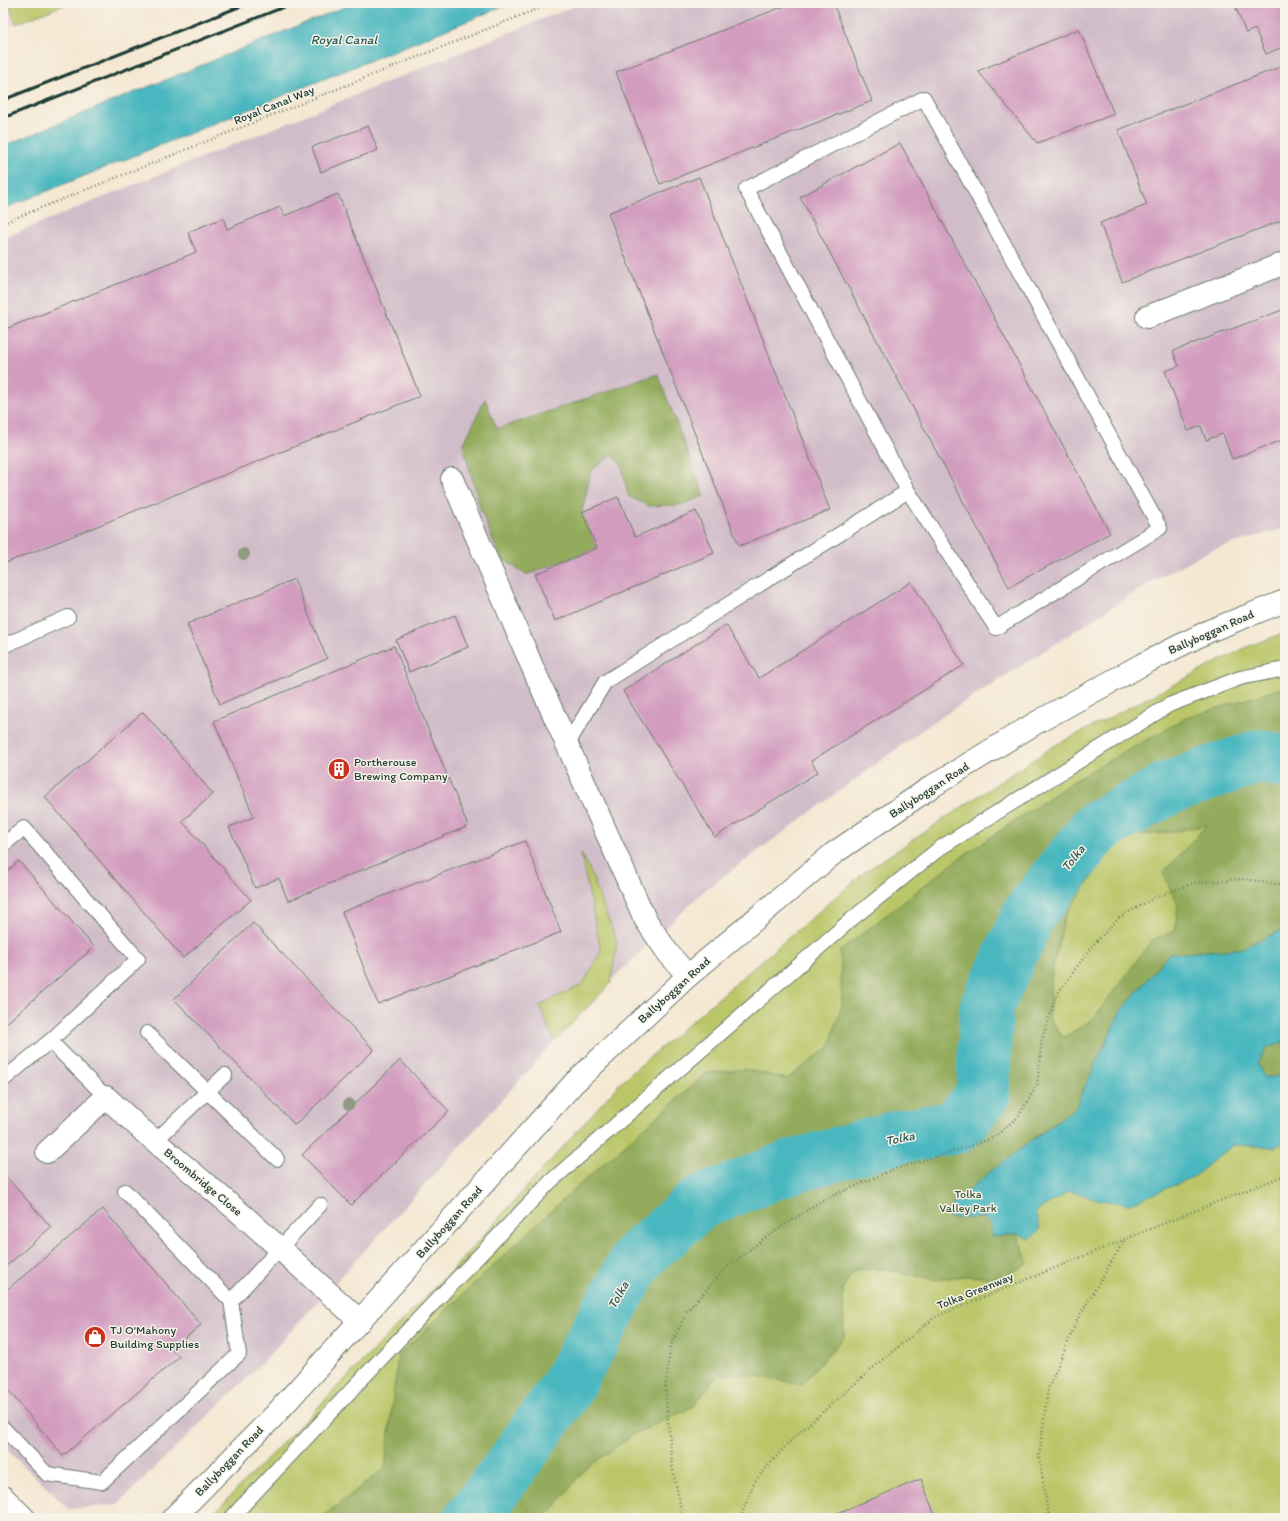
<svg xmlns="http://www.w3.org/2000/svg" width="1288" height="1521" font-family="Itim,sans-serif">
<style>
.built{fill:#f6cfd7}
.industrial{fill:#d1bdc9}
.green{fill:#bac668;stroke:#6c824e}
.forest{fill:#93ab5c;stroke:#597448;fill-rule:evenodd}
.water{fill:#48b7bf;stroke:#347a7a}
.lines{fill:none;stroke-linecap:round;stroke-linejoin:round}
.river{stroke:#48b7bf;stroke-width:54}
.building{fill:#d29cbf}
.service-casing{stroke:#6a796c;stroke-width:16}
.minor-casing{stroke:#6a796c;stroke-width:24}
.tertiary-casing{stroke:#6a796c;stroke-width:24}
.path{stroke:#6a796c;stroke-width:2.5;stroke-dasharray:1 3;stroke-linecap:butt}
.service{stroke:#fff;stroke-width:14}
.minor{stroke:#fff;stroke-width:22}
.tertiary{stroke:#fff;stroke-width:22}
.rail{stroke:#1f3d34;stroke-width:3}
.tree{fill:#909981}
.labels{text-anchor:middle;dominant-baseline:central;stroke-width:3;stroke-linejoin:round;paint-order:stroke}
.street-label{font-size:12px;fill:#1f3d34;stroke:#f7f3e8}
.poi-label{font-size:12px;fill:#1f3d34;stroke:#f7f3e8;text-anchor:start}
.park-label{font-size:12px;fill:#3e583e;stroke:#f7f3e8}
.water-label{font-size:13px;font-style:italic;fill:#295c57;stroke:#f7f3e8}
</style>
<rect width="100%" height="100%" fill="#f7f3e8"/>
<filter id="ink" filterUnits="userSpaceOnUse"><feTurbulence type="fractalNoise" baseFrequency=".025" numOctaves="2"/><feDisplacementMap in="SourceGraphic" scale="8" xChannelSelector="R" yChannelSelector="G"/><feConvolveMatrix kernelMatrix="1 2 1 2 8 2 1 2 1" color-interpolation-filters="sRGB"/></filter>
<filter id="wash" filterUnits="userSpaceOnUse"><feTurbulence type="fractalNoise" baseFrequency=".012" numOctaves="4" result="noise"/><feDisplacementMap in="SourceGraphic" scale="16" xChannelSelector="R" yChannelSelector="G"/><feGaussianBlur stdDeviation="0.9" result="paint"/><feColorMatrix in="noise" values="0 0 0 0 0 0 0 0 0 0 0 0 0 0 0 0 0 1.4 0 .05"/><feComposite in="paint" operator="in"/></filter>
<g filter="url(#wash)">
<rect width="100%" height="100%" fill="#f5e8d3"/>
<path class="built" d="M 3,3 L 8,3 L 16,24 L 3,30 Z"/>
<path class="industrial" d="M 582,3 L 1285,3 L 1285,528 L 1211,550 L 1151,582 L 932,723 L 705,890 L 601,990 L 471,1134 L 262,1363 L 117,1505 L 69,1509 L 3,1446 L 3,238 Z"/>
<path class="green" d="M 8,3 L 69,3 L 16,24 Z
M 1285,633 L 1285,1518 L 209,1518 L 455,1267 L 621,1082 L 866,871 L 1054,746 L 1249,646 Z
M 581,854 L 588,866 L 617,942 L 611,983 L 554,1042 L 540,1005 L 583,984 L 601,951 Z"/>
<path class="forest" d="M 658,374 L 704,496 L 680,505 L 649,506 L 628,496 L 622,466 L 612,454 L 591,471 L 582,512 L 597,548 L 526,575 L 500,557 L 481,511 L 463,445 L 485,399 L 497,429 Z
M 1285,687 L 1285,931 L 1283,930 L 1240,949 L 1169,954 L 1120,1012 L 1075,1108 L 1031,1140 L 951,1206 L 949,1218 L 986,1218 L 990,1225 L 992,1237 L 1017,1234 L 1028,1264 L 998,1278 L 965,1276 L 935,1280 L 886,1269 L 854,1270 L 843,1288 L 844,1337 L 801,1385 L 752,1375 L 718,1374 L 693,1407 L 634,1434 L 585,1469 L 546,1518 L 321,1518 L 385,1468 L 398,1356 L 571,1192 L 707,1073 L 745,1069 L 787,1079 L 829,1047 L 842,1005 L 840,951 L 961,857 L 1083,775 L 1186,718 ZM 1207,825 L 1163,873 L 1178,905 L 1175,931 L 1152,940 L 1093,1019 L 1063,1038 L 1049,1018 L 1051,977 L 1065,916 L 1120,837 L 1171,832 Z
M 1285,1038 L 1285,1075 L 1265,1078 L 1257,1064 L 1267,1048 L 1282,1043 Z"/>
<path class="water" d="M 354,3 L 512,3 L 3,209 L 3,146 Z
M 1283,930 L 1285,931 L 1285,1038 L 1282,1043 L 1267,1048 L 1257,1064 L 1265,1078 L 1285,1075 L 1285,1142 L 1275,1147 L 1233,1145 L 1193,1177 L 1130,1204 L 1101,1200 L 1069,1191 L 1035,1212 L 1041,1229 L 1030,1239 L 1017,1234 L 992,1237 L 990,1225 L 986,1218 L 949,1218 L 951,1206 L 990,1172 L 1075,1108 L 1120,1012 L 1169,954 L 1240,949 Z"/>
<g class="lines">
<path class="river" d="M 471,1518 L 510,1468 L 566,1388 L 639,1256 L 701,1202 L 787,1168 L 898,1137 L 956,1127 L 983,1096 L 986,1009 L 1029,914 L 1096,828 L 1169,788 L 1259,756 L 1285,762"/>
</g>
<g id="blocks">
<path class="building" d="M 792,3 L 833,3 L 872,101 L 660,184 L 616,72 Z
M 1234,3 L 1285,3 L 1285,46 L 1266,54 L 1255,29 L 1246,33 Z
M 1079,29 L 1114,114 L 1037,143 L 978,71 Z
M 1285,65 L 1285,219 L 1122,282 L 1100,223 L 1147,205 L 1118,130 Z
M 368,126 L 378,150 L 321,172 L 312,147 Z
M 900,143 L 1110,533 L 1009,587 L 800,197 Z
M 699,177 L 830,510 L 739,546 L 608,213 Z
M 338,194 L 420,396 L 3,564 L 3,330 L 196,252 L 188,232 L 223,218 L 227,229 L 280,207 L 284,216 Z
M 1285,309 L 1285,439 L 1232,459 L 1223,434 L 1206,440 L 1201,426 L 1188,431 L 1165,371 L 1179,366 L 1173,351 Z
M 618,497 L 635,537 L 696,511 L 714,553 L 555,621 L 535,574 L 597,548 L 582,512 Z
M 294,579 L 327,659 L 220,704 L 187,624 Z
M 911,582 L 964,665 L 811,761 L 818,772 L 715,837 L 623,691 L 726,625 L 759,678 Z
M 455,615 L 468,647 L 409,672 L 396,640 Z
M 394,646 L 468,826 L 288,901 L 279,878 L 255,888 L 229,827 L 254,817 L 214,721 Z
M 143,712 L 213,794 L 182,821 L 251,900 L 183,958 L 45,797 Z
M 525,841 L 561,932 L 378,1004 L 342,912 Z
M 19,861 L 94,947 L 3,1026 L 3,875 Z
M 253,923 L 374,1050 L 295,1125 L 174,999 Z
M 400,1060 L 449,1111 L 351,1205 L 302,1155 Z
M 3,1173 L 51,1227 L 3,1269 Z
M 103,1209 L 201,1325 L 172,1349 L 179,1357 L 63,1456 L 3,1384 L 3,1293 Z
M 921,1479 L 936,1518 L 825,1518 Z"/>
</g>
</g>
<g filter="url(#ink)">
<use href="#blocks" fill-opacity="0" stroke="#6a796c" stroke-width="1"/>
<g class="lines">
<g class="service-casing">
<path id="service" d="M 3,646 L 68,617
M 567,745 L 605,682 L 908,491 L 996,628 L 1160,528 L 924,98 L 746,189 L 908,491
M 3,845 L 24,828 L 138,959 L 50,1041 L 3,1080
M 147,1033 L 277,1159
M 50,1041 L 106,1097
M 155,1141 L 225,1075
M 231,1301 L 320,1205
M 3,1428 L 47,1474 L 102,1482 L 239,1354 L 231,1301 L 125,1191
M 231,1518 L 424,1313 L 550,1182 L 853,918 L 940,848 L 1169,705 L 1240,678 L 1285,669"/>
</g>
<g class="minor-casing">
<path id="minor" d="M 1147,317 L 1285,263
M 452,479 L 532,666 L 645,919 L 668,953 L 688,976
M 47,1152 L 106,1097 L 143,1131 L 246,1218 L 360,1321"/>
</g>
<g class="tertiary-casing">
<path id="tertiary" d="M 3,1497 L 24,1518
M 173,1518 L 273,1417 L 574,1083 L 688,976 L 834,853 L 931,787 L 1034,724 L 1145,663 L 1209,631 L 1285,601"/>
</g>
<path class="path" d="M 3,223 L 552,3
M 683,1518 L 672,1465 L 665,1389 L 671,1345 L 687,1311 L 725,1269 L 765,1238 L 821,1201 L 894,1169 L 965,1148 L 993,1138 L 1018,1117 L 1037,1085 L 1042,1039 L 1056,996 L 1092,946 L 1120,917 L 1156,897 L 1194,883 L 1242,879 L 1285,885
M 740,1518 L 755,1481 L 791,1440 L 882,1360 L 935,1317 L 1204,1207 L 1285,1175
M 1049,1518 L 1039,1457 L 1048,1389 L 1077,1320 L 1125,1239"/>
<use href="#service" class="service"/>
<use href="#minor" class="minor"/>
<use href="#tertiary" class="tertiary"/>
<path class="rail" d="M 3,100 L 249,3
M 3,118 L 294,3"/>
</g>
<g class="tree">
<circle cx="244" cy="554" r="6"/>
<circle cx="349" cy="1104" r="6"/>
</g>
</g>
<defs>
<g id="building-disc" transform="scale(1.15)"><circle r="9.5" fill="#c8321e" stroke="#f7f3e8"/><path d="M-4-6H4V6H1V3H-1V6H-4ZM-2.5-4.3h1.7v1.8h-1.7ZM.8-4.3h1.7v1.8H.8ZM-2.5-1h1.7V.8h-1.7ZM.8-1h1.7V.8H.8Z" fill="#fff"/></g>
<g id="shop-disc" transform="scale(1.15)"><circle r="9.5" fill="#c8321e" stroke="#f7f3e8"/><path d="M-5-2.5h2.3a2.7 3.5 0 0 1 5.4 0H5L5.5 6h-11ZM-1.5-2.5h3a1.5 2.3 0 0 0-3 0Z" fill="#fff"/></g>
</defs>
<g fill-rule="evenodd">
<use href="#building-disc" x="339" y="769"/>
<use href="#shop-disc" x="95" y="1337"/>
</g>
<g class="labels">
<g class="street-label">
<text transform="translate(274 105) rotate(-22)">Royal Canal Way</text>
<text transform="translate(1211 632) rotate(-24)">Ballyboggan Road</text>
<text transform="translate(929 790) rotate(-33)">Ballyboggan Road</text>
<text transform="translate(674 990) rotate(-42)">Ballyboggan Road</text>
<text transform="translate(203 1182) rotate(40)">Broombridge Close</text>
<text transform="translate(449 1222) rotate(-48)">Ballyboggan Road</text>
<text transform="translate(975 1291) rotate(-22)">Tolka Greenway</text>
<text transform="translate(229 1461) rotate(-46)">Ballyboggan Road</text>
</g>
<g class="poi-label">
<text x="354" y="762">Portherouse<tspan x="354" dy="14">Brewing Company</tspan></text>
<text x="110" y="1330">TJ O'Mahony<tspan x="110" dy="14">Building Supplies</tspan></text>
</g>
<g class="park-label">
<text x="968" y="1194">Tolka<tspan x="968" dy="14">Valley Park</tspan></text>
</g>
<g class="water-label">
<text x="344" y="39">Royal Canal</text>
<text transform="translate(1073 858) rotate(-52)">Tolka</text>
<text transform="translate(900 1138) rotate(-12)">Tolka</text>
<text transform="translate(618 1295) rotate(-61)">Tolka</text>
</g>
</g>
<rect width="1288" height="1521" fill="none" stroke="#f7f3e8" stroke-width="16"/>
</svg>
